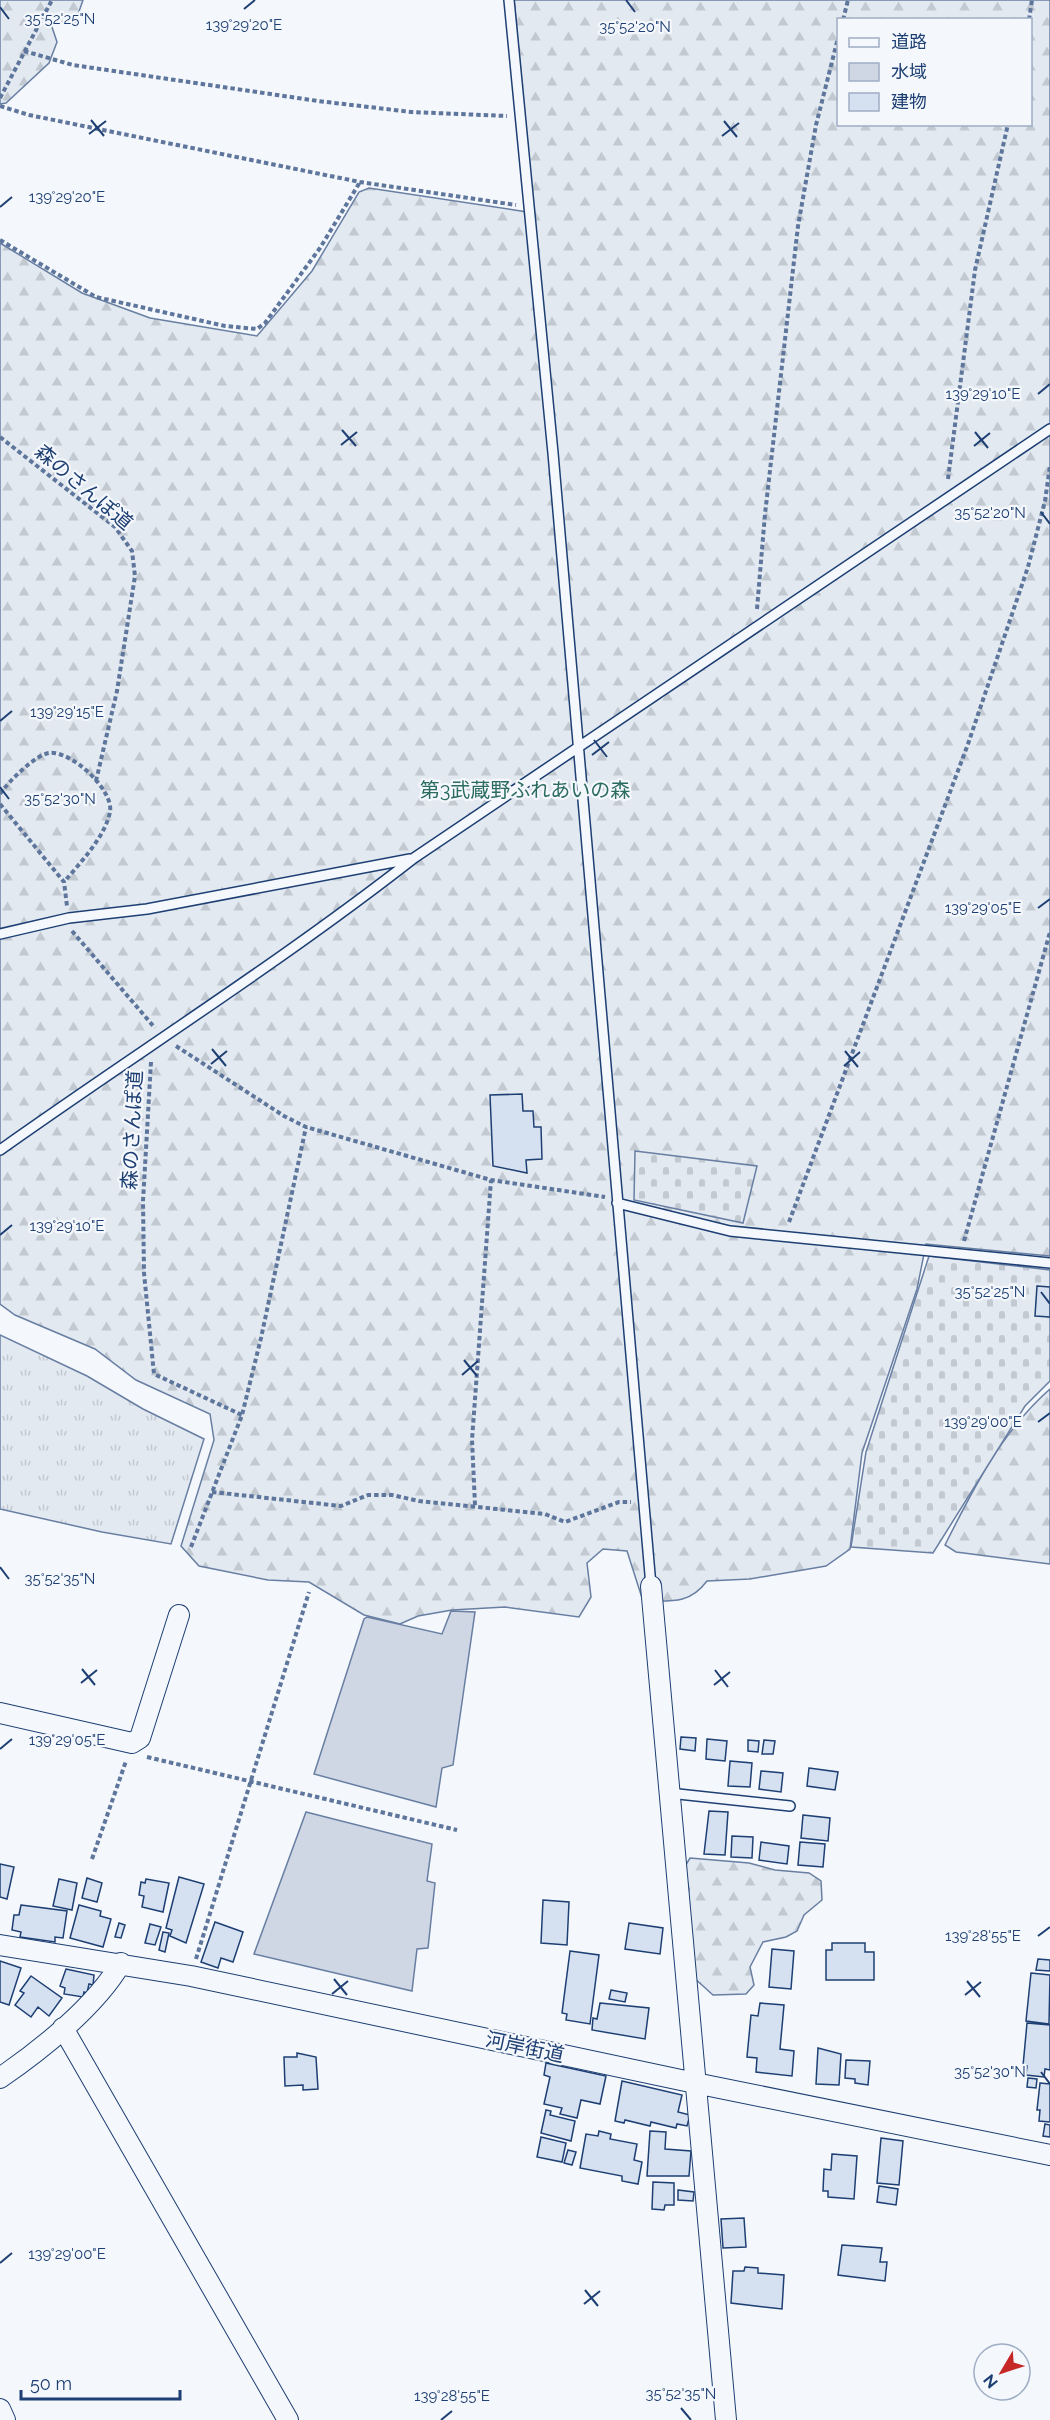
<svg xmlns="http://www.w3.org/2000/svg" width="1050" height="2420" font-family="Raleway,'Noto Sans JP',sans-serif">
<style>
.grass{fill:url(#grass-tufts);stroke:#687fa3;stroke-width:1.5}
.forest{fill:url(#forest-firs);stroke:#687fa3;stroke-width:1.5;fill-rule:evenodd}
.cemetery{fill:url(#cemetery-stones);stroke:#687fa3;stroke-width:1.5}
.water{fill:#cfd7e4;stroke:#687fa3;stroke-width:1.5}
.building{fill:#d5e0f0;stroke:#1d3f73;stroke-width:1.5}
.lines{fill:none;stroke-linecap:round;stroke-linejoin:round}
.service-casing{stroke:#1d3f73;stroke-width:12}
.minor-casing{stroke:#1d3f73;stroke-width:22}
.path{stroke:#5e769c;stroke-width:4;stroke-dasharray:4.5 3;stroke-linecap:butt}
.service{stroke:#f4f7fb;stroke-width:9}
.minor{stroke:#f4f7fb;stroke-width:20}
.ticks{fill:none;stroke:#1d3f73;stroke-width:2}
.labels{text-anchor:middle;dominant-baseline:central;stroke-width:4.5;stroke-linejoin:round;paint-order:stroke}
.street-label{font-size:20px;fill:#1d3f73;stroke:#f4f7fb}
.park-label{font-size:20px;fill:#2c6c60;stroke:#f4f7fb}
.ticks-label{font-size:15px;text-anchor:middle;fill:#1d3f73;stroke:#f4f7fb;stroke-width:4.5;stroke-linejoin:round;paint-order:stroke}
</style>
<defs>
<pattern id="grass-tufts" width="24" height="20" patternUnits="userSpaceOnUse" patternTransform="scale(1.5)"><rect width="24" height="20" fill="#e3e9f0"/><path d="M3 7l-1-3M5 7V3M7 7l1-3M15 17l-1-3M17 17v-4M19 17l1-3" fill="none" stroke="#c2c9d1"/></pattern>
<pattern id="forest-firs" width="22" height="20" patternUnits="userSpaceOnUse" patternTransform="scale(1.5)"><rect width="22" height="20" fill="#e3e9f0"/><path d="M5 1l3.5 6h-7zM16 11l3.5 6h-7z" fill="#c2c9d1"/></pattern>
<pattern id="cemetery-stones" width="16" height="16" patternUnits="userSpaceOnUse" patternTransform="scale(1.5)"><rect width="16" height="16" fill="#e3e9f0"/><path d="M2 7V4a2 2 0 0 1 4 0v3zM10 15v-3a2 2 0 0 1 4 0v3z" fill="#c2c9d1"/></pattern>
</defs>
<rect width="100%" height="100%" fill="#f4f7fb"/>
<path class="grass" d="M 0,1335 L 87,1376 L 143,1409 L 204,1439 L 171,1544 L 102,1532 L 0,1509 Z"/>
<path class="forest" d="M 0,0 L 83,0 L 75,23 L 50,21 L 57,42 L 49,63 L 6,103 L 0,104 Z
M 514,0 L 1050,0 L 1050,1256 L 926,1244 L 917,1289 L 862,1453 L 850,1549 L 826,1566 L 750,1579 L 707,1581 C 689,1605 670,1601 643,1601 L 627,1551 L 603,1549 L 587,1563 L 591,1597 L 579,1617 L 505,1607 L 452,1610 L 418,1616 L 400,1624 L 364,1615 L 309,1582 L 268,1580 L 199,1566 L 181,1546 L 214,1440 L 210,1414 L 136,1380 L 95,1349 L 15,1315 L 0,1304 L 0,243 L 82,293 L 150,318 L 257,336 L 312,271 L 359,192 L 369,188 L 534,213 ZM 838,20 L 1030,20 L 1030,124 L 838,124 Z
M 1050,1389 L 1050,1564 L 956,1552 L 945,1545 C 973,1489 1002,1431 1050,1389 Z
M 690,1858 L 749,1863 L 775,1870 L 809,1873 L 821,1881 L 822,1900 L 804,1915 L 797,1931 L 786,1937 L 763,1942 L 750,1967 L 754,1985 L 746,1994 L 713,1995 L 693,1977 L 686,1912 L 689,1889 L 684,1868 Z"/>
<path class="cemetery" d="M 635,1151 L 757,1166 L 743,1223 L 634,1200 Z
M 929,1256 L 1050,1270 L 1050,1381 L 1025,1406 L 933,1553 L 851,1547 L 866,1452 Z"/>
<path class="water" d="M 451,1611 L 475,1612 L 453,1765 L 442,1768 L 436,1807 L 314,1774 L 364,1619 L 367,1617 L 442,1634 Z
M 306,1812 L 432,1844 L 427,1881 L 435,1883 L 428,1948 L 417,1949 L 412,1991 L 254,1954 Z"/>
<path class="building" d="M 522,1094 L 523,1111 L 533,1111 L 534,1127 L 541,1127 L 542,1159 L 526,1160 L 527,1173 L 493,1166 L 490,1095 Z
M 1037,1286 L 1050,1287 L 1050,1317 L 1035,1316 Z
M 681,1737 L 696,1738 L 695,1751 L 680,1749 Z
M 707,1739 L 727,1741 L 725,1761 L 706,1759 Z
M 748,1740 L 759,1741 L 758,1752 L 748,1751 Z
M 764,1740 L 775,1741 L 773,1754 L 762,1754 Z
M 730,1761 L 752,1763 L 750,1787 L 728,1786 Z
M 809,1768 L 838,1772 L 835,1790 L 807,1786 Z
M 761,1771 L 783,1773 L 781,1792 L 759,1789 Z
M 709,1811 L 728,1812 L 725,1855 L 704,1854 Z
M 803,1815 L 830,1818 L 828,1841 L 801,1838 Z
M 732,1836 L 753,1837 L 752,1858 L 731,1857 Z
M 761,1842 L 789,1846 L 787,1864 L 759,1860 Z
M 800,1842 L 825,1844 L 823,1867 L 798,1865 Z
M 0,1864 L 14,1867 L 7,1899 L 0,1897 Z
M 179,1877 L 204,1884 L 186,1943 L 170,1936 L 172,1930 L 166,1928 Z
M 87,1878 L 102,1883 L 97,1902 L 82,1898 Z
M 59,1879 L 77,1883 L 72,1910 L 53,1906 Z
M 146,1879 L 169,1883 L 163,1912 L 142,1907 L 144,1896 L 139,1895 L 141,1882 L 145,1883 Z
M 543,1900 L 569,1902 L 567,1945 L 541,1943 Z
M 21,1905 L 67,1911 L 63,1938 L 55,1937 L 55,1942 L 20,1937 L 21,1932 L 12,1930 L 14,1915 L 19,1915 Z
M 79,1905 L 101,1911 L 100,1916 L 111,1919 L 103,1947 L 70,1938 Z
M 215,1922 L 243,1932 L 233,1962 L 221,1958 L 218,1968 L 201,1962 Z
M 119,1923 L 125,1925 L 121,1938 L 115,1937 Z
M 629,1923 L 663,1928 L 660,1954 L 625,1949 Z
M 150,1924 L 161,1927 L 155,1945 L 145,1943 Z
M 163,1932 L 169,1933 L 165,1952 L 159,1950 Z
M 832,1943 L 865,1943 L 865,1952 L 874,1952 L 874,1980 L 826,1980 L 826,1950 L 832,1950 Z
M 772,1949 L 794,1951 L 791,1989 L 769,1987 Z
M 570,1951 L 599,1955 L 590,2024 L 566,2020 L 567,2014 L 562,2013 Z
M 1038,1959 L 1050,1960 L 1050,1971 L 1036,1970 Z
M 0,1961 L 21,1968 L 9,2005 L 0,2002 Z
M 66,1969 L 94,1975 L 93,1985 L 89,1984 L 87,1993 L 84,1992 L 83,1997 L 64,1994 L 65,1988 L 60,1986 Z
M 1031,1973 L 1050,1975 L 1049,2024 L 1026,2021 Z
M 31,1976 L 62,1998 L 49,2016 L 38,2007 L 31,2017 L 15,2005 L 24,1993 L 20,1991 Z
M 611,1990 L 627,1993 L 625,2002 L 609,1999 Z
M 600,2003 L 649,2008 L 645,2039 L 592,2030 L 593,2018 L 597,2019 Z
M 760,2003 L 784,2005 L 780,2049 L 794,2051 L 792,2076 L 756,2072 L 757,2058 L 747,2057 L 751,2015 L 758,2016 Z
M 1027,2023 L 1050,2025 L 1050,2070 L 1045,2069 L 1044,2077 L 1026,2075 L 1027,2066 L 1023,2066 Z
M 818,2048 L 841,2054 L 839,2085 L 816,2084 Z
M 297,2053 L 316,2057 L 318,2089 L 303,2090 L 303,2085 L 285,2086 L 284,2057 L 297,2057 Z
M 846,2060 L 870,2061 L 868,2085 L 855,2083 L 855,2079 L 845,2078 Z
M 546,2063 L 606,2076 L 600,2104 L 581,2100 L 577,2118 L 560,2114 L 562,2108 L 544,2104 L 550,2077 L 544,2075 Z
M 1028,2078 L 1037,2079 L 1036,2088 L 1027,2087 Z
M 622,2081 L 682,2095 L 678,2112 L 690,2115 L 687,2126 L 677,2124 L 676,2128 L 651,2122 L 650,2126 L 625,2120 L 624,2123 L 615,2121 Z
M 1040,2083 L 1050,2084 L 1050,2122 L 1039,2121 L 1040,2110 L 1037,2110 Z
M 546,2110 L 551,2111 L 550,2115 L 575,2121 L 571,2141 L 541,2133 Z
M 1045,2124 L 1050,2125 L 1050,2137 L 1043,2136 Z
M 599,2131 L 611,2134 L 610,2139 L 637,2144 L 634,2160 L 642,2162 L 638,2184 L 622,2181 L 622,2176 L 580,2168 L 586,2134 L 598,2136 Z
M 650,2131 L 666,2132 L 665,2149 L 691,2151 L 689,2176 L 647,2176 Z
M 541,2137 L 566,2143 L 562,2162 L 537,2157 Z
M 881,2138 L 903,2141 L 899,2185 L 877,2183 Z
M 568,2150 L 576,2152 L 572,2165 L 564,2163 Z
M 832,2154 L 857,2156 L 854,2199 L 828,2197 L 828,2191 L 823,2191 L 824,2169 L 831,2170 Z
M 653,2182 L 674,2183 L 674,2205 L 665,2205 L 664,2210 L 652,2209 Z
M 879,2186 L 898,2189 L 896,2205 L 877,2202 Z
M 678,2190 L 694,2192 L 693,2201 L 678,2200 Z
M 744,2218 L 746,2247 L 723,2248 L 721,2219 Z
M 842,2245 L 882,2248 L 880,2262 L 887,2262 L 885,2281 L 838,2275 Z
M 745,2267 L 758,2268 L 758,2273 L 784,2275 L 782,2309 L 731,2303 L 733,2271 L 744,2271 Z"/>
<g class="lines">
<g class="service-casing">
<path id="service" d="M 509,0 L 553,453 L 651,1586
M 0,934 L 69,918 L 147,909 L 410,859
M 0,1150 C 138,1052 281,962 414,858 L 1050,429
M 617,1203 L 730,1231 L 1050,1263
M 669,1793 L 790,1806"/>
</g>
<g class="minor-casing">
<path id="minor" d="M 651,1586 L 726,2420
M 0,1713 L 132,1743 L 140,1738 L 179,1615
M 0,1945 L 191,1976 L 695,2083 L 1050,2155
M 63,2028 L 288,2420
M 0,2078 C 41,2050 96,2006 121,1963
M 0,2409 L 5,2420"/>
</g>
<path class="path" d="M 843,20 L 848,0
M 1029,20 L 1032,0
M 24,51 L 73,65 L 318,101 L 411,112 L 507,116
M 0,98 L 52,0
M 0,106 L 29,115 L 360,182 L 516,205
M 0,240 L 96,297 L 225,326 L 257,329 L 265,323 L 320,248 L 360,182
M 0,437 L 115,527 L 132,551 L 135,576 L 117,691 L 96,781
M 948,479 L 975,270 L 1008,124
M 757,609 L 765,514 L 798,226 L 816,125 L 838,38
M 0,794 C 8,782 35,755 49,753 C 71,750 114,790 110,812 C 105,837 80,863 64,882
M 0,804 L 64,882 L 67,906
M 72,931 L 155,1028
M 176,1046 L 284,1116 L 306,1127 L 491,1180 L 605,1197
M 151,1062 L 143,1201 L 144,1273 L 154,1374 L 242,1415
M 789,1222 L 968,744 L 1028,567 L 1045,501 L 1050,466
M 964,1241 L 1050,932
M 212,1492 L 341,1506 L 368,1495 L 392,1495 L 419,1501 L 545,1514 L 565,1522 L 619,1502 L 631,1502
M 475,1505 L 472,1440 L 491,1180
M 191,1547 L 242,1415 L 261,1338 L 306,1127
M 147,1757 L 457,1830
M 92,1859 L 126,1761
M 196,1959 L 309,1592"/>
<use href="#service" class="service"/>
<use href="#minor" class="minor"/>
</g>
<path class="ticks" d="M 626,0 L 635,12M 0,7 L 9,19M 244,9 L 255,0M 91,120 L 104,136M 724,121 L 737,137M 89,134 L 106,121M 722,136 L 739,123M 0,207 L 12,197M 1038,394 L 1050,384M 342,430 L 356,446M 975,432 L 988,448M 341,445 L 357,432M 974,446 L 990,433M 1041,512 L 1050,524M 0,721 L 12,711M 594,740 L 607,757M 592,755 L 609,742M 0,787 L 9,799M 1038,908 L 1050,899M 212,1049 L 226,1066M 845,1051 L 858,1067M 211,1064 L 227,1051M 844,1066 L 860,1052M 0,1235 L 12,1225M 1041,1292 L 1050,1304M 464,1360 L 477,1376M 462,1375 L 478,1361M 1038,1422 L 1050,1413M 0,1567 L 9,1579M 82,1669 L 95,1685M 715,1670 L 728,1687M 81,1683 L 97,1670M 714,1685 L 730,1672M 0,1749 L 12,1739M 1038,1936 L 1050,1927M 334,1979 L 347,1995M 967,1981 L 980,1997M 332,1994 L 348,1981M 965,1995 L 981,1982M 1041,2072 L 1050,2084M 0,2263 L 12,2253M 585,2290 L 598,2306M 584,2304 L 600,2291M 681,2408 L 691,2420M 441,2420 L 452,2411"/>
<g class="labels">
<g class="street-label">
<text transform="translate(84 487) rotate(40)">森のさんぽ道</text>
<text transform="translate(132 1130) rotate(-87)">森のさんぽ道</text>
<text transform="translate(525 2047) rotate(12)">河岸街道</text>
</g>
<g class="park-label">
<text x="525" y="790">第3武蔵野ふれあいの森</text>
</g>
</g>
<g class="ticks-label">
<text x="60" y="24">35°52'25"N</text>
<text x="244" y="30">139°29'20"E</text>
<text x="635" y="32">35°52'20"N</text>
<text x="67" y="202">139°29'20"E</text>
<text x="983" y="399">139°29'10"E</text>
<text x="990" y="518">35°52'20"N</text>
<text x="67" y="717">139°29'15"E</text>
<text x="60" y="804">35°52'30"N</text>
<text x="983" y="913">139°29'05"E</text>
<text x="67" y="1231">139°29'10"E</text>
<text x="990" y="1297">35°52'25"N</text>
<text x="983" y="1427">139°29'00"E</text>
<text x="60" y="1584">35°52'35"N</text>
<text x="67" y="1745">139°29'05"E</text>
<text x="983" y="1941">139°28'55"E</text>
<text x="990" y="2077">35°52'30"N</text>
<text x="67" y="2259">139°29'00"E</text>
<text x="681" y="2399">35°52'35"N</text>
<text x="452" y="2401">139°28'55"E</text>
</g>
<rect x="837" y="18" width="195" height="108" fill="#f4f7fb" stroke="#9eadc5" stroke-width="1.5"/>
<rect x="849" y="38" width="30" height="9" fill="#f4f7fb" stroke="#9eadc5" stroke-width="1.5"/>
<text x="891" y="48" font-size="18" fill="#1d3f73">道路</text>
<rect x="849" y="63" width="30" height="18" fill="#cfd7e4" stroke="#9eadc5" stroke-width="1.5"/>
<text x="891" y="78" font-size="18" fill="#1d3f73">水域</text>
<rect x="849" y="93" width="30" height="18" fill="#d5e0f0" stroke="#9eadc5" stroke-width="1.5"/>
<text x="891" y="108" font-size="18" fill="#1d3f73">建物</text>
<g transform="translate(1002 2372) rotate(231)"><circle r="28" fill="#f4f7fb" stroke="#9eadc5" stroke-width="1.5"/>
<path d="M0-4.5L10 22L0 15L-10 22Z" fill="#c62828"/>
<text y="-9" font-size="16" font-weight="bold" text-anchor="middle" fill="#1d3f73">N</text>
</g>
<path d="M21 2390v9h159v-9" fill="none" stroke="#1d3f73" stroke-width="3"/>
<text x="30" y="2390" font-size="18" fill="#1d3f73" stroke="#f4f7fb" stroke-width="4.5" paint-order="stroke">50 m</text>
</svg>
